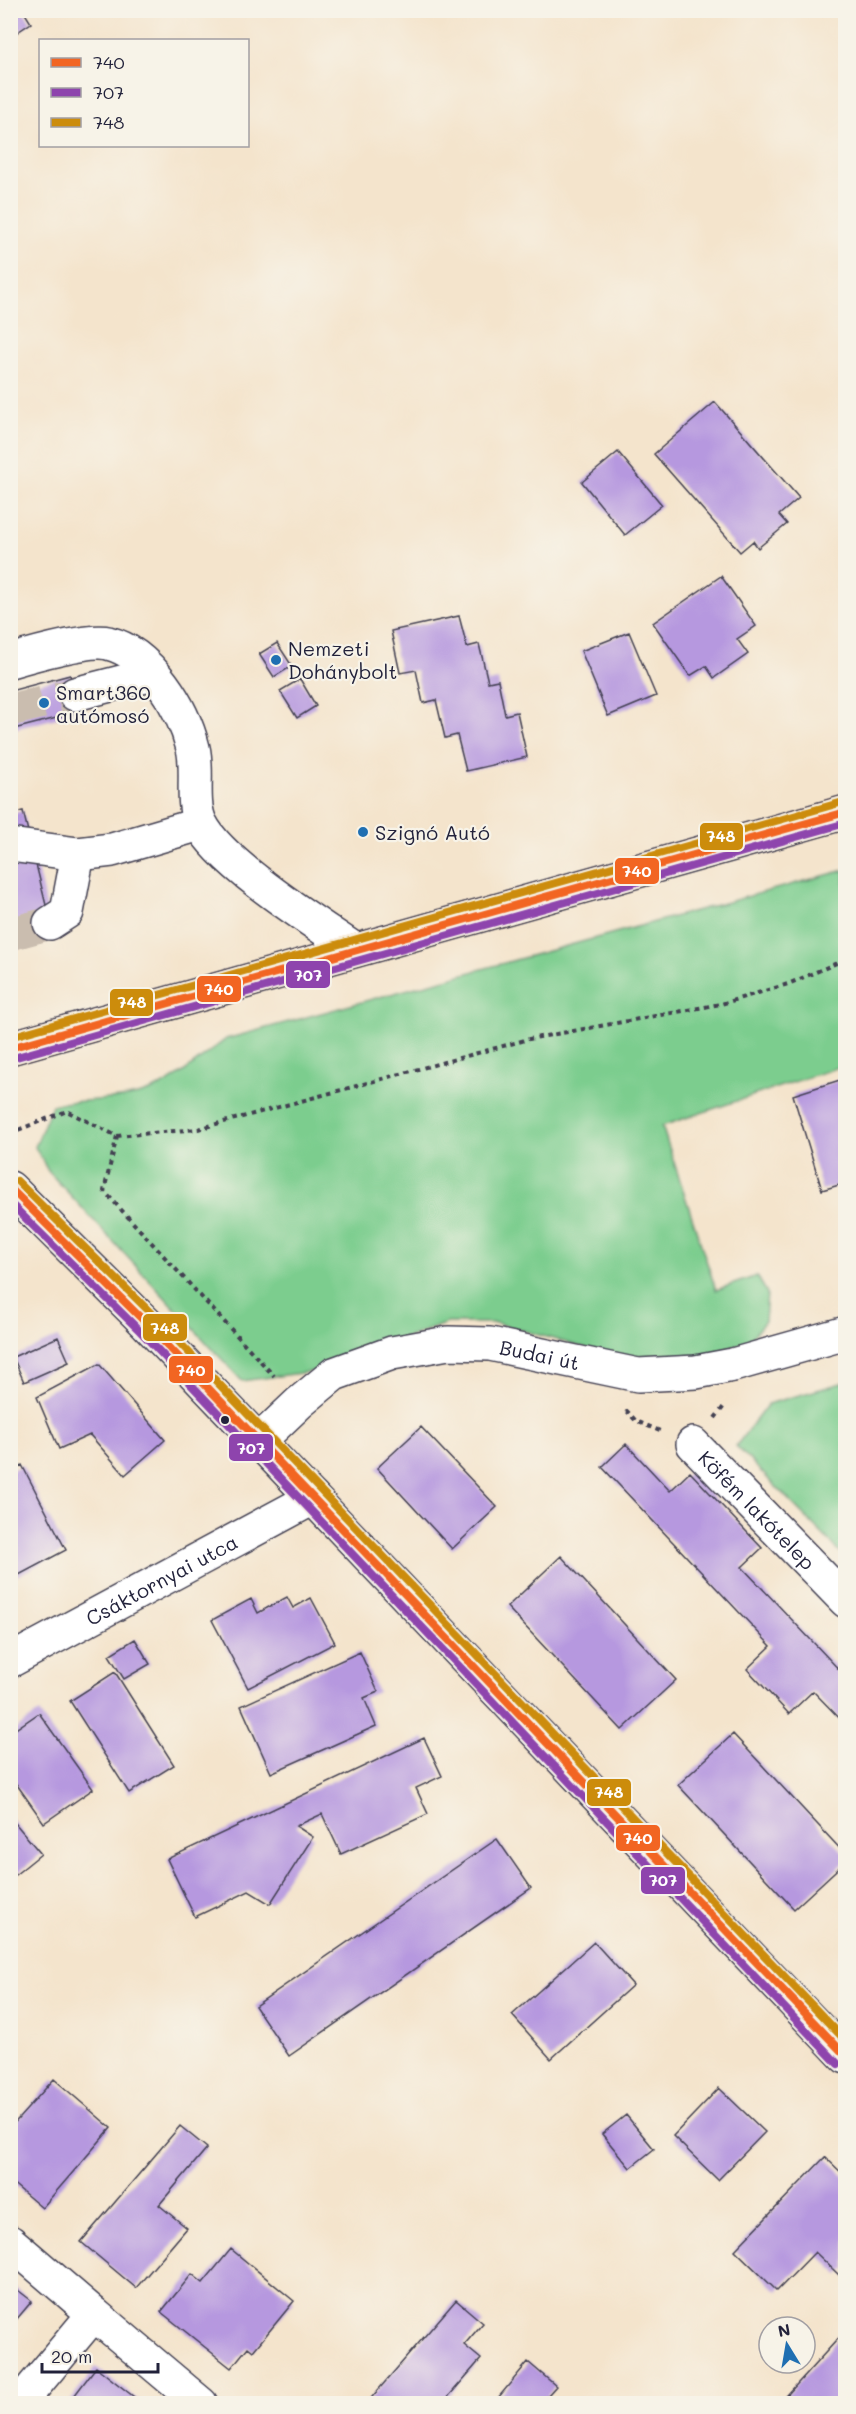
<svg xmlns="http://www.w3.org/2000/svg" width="856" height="2414" font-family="Mali,sans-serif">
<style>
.green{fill:#7bcd8e;stroke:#4e7864;stroke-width:1.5}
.building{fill:#b698df}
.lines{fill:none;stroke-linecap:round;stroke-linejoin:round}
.minor-tunnel{stroke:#cabdaf;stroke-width:33;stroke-dasharray:33 16;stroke-linecap:butt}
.minor-casing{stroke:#423f51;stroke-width:36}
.major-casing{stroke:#423f51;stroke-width:36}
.path{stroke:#423f51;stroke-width:4;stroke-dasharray:4.5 4.5;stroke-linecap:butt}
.minor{stroke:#fff;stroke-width:33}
.major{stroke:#f9bc8a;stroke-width:33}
.bus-1-casing{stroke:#f7f3e8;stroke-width:12}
.bus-2-casing{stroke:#f7f3e8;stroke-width:12}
.bus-3-casing{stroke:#f7f3e8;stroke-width:12}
.bus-1{stroke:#f26522;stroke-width:8}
.bus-2{stroke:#8e44ad;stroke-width:8}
.bus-3{stroke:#cc8c0c;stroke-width:8}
.poi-dot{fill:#1f6fb2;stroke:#f7f3e8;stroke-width:2}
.bus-dot{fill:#22223b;stroke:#f7f3e8;stroke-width:2}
.labels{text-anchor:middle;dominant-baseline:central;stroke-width:4.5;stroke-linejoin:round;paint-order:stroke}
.poi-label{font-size:20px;fill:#22223b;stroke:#f7f3e8;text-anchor:start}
.street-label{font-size:20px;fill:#22223b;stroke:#f7f3e8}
.line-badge{stroke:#f7f3e8;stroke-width:2}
.badge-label{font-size:16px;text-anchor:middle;font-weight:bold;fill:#fff}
</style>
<rect width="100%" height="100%" fill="#f7f3e8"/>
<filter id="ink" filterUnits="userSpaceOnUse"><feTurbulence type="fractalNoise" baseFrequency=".0167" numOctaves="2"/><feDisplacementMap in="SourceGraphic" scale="12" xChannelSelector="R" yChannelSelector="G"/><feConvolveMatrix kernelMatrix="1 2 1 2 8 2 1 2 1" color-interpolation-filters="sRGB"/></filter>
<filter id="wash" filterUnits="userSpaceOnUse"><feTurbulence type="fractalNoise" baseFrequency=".008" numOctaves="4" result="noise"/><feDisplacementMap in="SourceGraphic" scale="24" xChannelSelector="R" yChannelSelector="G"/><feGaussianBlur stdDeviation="1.35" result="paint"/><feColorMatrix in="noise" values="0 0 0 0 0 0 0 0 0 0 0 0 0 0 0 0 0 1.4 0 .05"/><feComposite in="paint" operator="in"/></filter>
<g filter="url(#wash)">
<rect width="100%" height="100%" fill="#f4e4cc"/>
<path class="green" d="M 845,870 L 845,1065 L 662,1126 L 716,1290 L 757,1276 L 767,1293 L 765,1321 L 748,1342 L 712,1354 L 670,1364 L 589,1349 L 496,1323 L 447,1323 L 316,1371 L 242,1381 L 48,1171 L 35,1147 L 52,1105 C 86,1097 125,1104 157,1088 C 181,1077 204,1055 226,1039 Z
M 845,1382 L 846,1382 L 845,1557 L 736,1446 L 768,1404 Z"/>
<g id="blocks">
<path class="building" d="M 10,10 L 23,10 L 31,23 L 10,37 Z
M 715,402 L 799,498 L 779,515 L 787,524 L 758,548 L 753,541 L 740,552 L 654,454 Z
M 618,452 L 662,505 L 625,535 L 582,482 Z
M 721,576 L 756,626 L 737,639 L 748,654 L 714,678 L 706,666 L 690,676 L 653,623 Z
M 459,616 L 467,647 L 479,644 L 488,682 L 498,680 L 505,715 L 517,712 L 527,757 L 466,771 L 457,735 L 445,738 L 436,700 L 423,703 L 416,670 L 400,673 L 391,631 Z
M 629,632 L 656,696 L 608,716 L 581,651 Z
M 277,643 L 292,666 L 274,677 L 259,654 Z
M 70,675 L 80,712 L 10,730 L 10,691 Z
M 300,679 L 316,706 L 297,718 L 280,691 Z
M 23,811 L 54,938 L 10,949 L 10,814 Z
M 846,1078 L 846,1183 L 822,1190 L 793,1095 Z
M 58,1337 L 69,1362 L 24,1382 L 13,1357 Z
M 99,1364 L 165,1440 L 125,1475 L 90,1435 L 59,1449 L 37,1397 Z
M 421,1427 L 497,1507 L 452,1549 L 377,1468 Z
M 626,1444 L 670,1491 L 690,1472 L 762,1548 L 742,1567 L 846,1677 L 846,1725 L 813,1691 L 789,1714 L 747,1669 L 771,1646 L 602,1467 Z
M 22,1465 L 66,1550 L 17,1576 L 10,1564 L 10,1471 Z
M 561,1556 L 676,1680 L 622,1730 L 507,1607 Z
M 287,1597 L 293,1608 L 311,1598 L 335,1643 L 248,1688 L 212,1620 L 251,1599 L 258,1613 Z
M 135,1639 L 150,1664 L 124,1679 L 109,1655 Z
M 360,1652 L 378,1692 L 364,1698 L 376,1726 L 271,1773 L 241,1706 Z
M 115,1672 L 174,1765 L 129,1793 L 70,1701 Z
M 39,1713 L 93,1789 L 44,1823 L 10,1775 L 10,1733 Z
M 733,1734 L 846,1855 L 846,1861 L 794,1909 L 678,1785 Z
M 424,1738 L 442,1776 L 416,1788 L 428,1814 L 341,1854 L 322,1814 L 296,1826 L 313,1837 L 270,1904 L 249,1891 L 195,1917 L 167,1859 Z
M 10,1817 L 41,1854 L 10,1879 Z
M 497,1839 L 531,1888 L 289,2056 L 255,2006 Z
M 594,1942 L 633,1985 L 551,2059 L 512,2015 Z
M 54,2079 L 111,2128 L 42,2208 L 10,2181 L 10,2128 Z
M 719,2088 L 765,2132 L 718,2180 L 673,2136 Z
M 626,2115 L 654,2149 L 630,2168 L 602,2134 Z
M 180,2126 L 207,2148 L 159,2205 L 187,2228 L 136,2288 L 81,2242 Z
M 825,2157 L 846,2177 L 846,2269 L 839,2275 L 815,2252 L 777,2291 L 735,2250 Z
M 231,2249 L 294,2301 L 253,2351 L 248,2347 L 231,2368 L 161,2312 L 192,2274 L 203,2283 Z
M 10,2284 L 32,2301 L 10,2327 Z
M 456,2300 L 483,2323 L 464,2345 L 481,2359 L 442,2404 L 366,2404 Z
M 846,2330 L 846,2404 L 779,2404 Z
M 528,2362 L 556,2386 L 540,2404 L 493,2404 Z
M 96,2367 L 143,2404 L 68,2404 Z"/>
</g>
</g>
<g filter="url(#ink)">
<use href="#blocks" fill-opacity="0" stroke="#423f51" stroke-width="1.5"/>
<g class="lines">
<path class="minor-tunnel" d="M 10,710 L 75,694
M 10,934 L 50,923"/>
<g class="minor-casing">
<g id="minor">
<path d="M 10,661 C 30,655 90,638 108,643 C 150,653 183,708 193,748 C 199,771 190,803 201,824 C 220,863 317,924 355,950"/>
<path d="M 75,694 L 153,674"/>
<path d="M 10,845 L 78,854 L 112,850 L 200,824"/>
<path d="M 50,923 L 67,912 L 78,854"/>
<path d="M 10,1188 L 147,1324 L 846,2057"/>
<path id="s1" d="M 259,1441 L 299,1403 L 334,1374 L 392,1353 L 448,1343 L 490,1344 L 638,1375 L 696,1372 L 733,1365 L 846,1333"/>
<path id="s2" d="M 693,1444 L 846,1601"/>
<path id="s3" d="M 10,1661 L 313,1498"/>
<path d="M 10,2242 L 94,2314 L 19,2404"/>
<path d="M 94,2314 L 201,2404"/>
</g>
</g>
<g class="major-casing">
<path id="major" d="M 10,1048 L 846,812"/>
</g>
<path class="path" d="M 10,1133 L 67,1111 L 117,1136 L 198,1129 L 529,1039 L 721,1004 L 788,984 L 846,959
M 117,1136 L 104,1191 L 274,1376
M 626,1410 L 636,1421 L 660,1431
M 715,1418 L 725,1405"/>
<use href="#minor" class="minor"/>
<use href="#major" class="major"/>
<g class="bus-1-casing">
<path id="bus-1" d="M 10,1048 L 846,812
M 10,1188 L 147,1324 L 846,2056"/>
</g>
<g class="bus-2-casing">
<path id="bus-2" d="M 13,1058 L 846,823
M 10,1203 L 140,1331 L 838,2064"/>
</g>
<g class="bus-3-casing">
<path id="bus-3" d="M 10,1037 L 843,802
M 17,1181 L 155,1317 L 846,2041"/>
</g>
<use href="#bus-1" class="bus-1"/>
<use href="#bus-2" class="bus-2"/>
<use href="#bus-3" class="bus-3"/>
</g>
</g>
<g class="poi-dot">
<circle cx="276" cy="660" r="6"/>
<circle cx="44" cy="703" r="6"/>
<circle cx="363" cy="832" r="6"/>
</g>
<circle class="bus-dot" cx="225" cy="1420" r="5"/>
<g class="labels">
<g class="poi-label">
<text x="288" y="648">Nemzeti<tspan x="288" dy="23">Dohánybolt</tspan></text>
<text x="56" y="692">Smart360<tspan x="56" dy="23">autómosó</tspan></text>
<text x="375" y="832">Szignó Autó</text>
</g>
<g class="street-label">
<text stroke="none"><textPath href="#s1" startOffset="312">Budai út</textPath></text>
<text stroke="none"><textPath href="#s2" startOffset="92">Köfém lakótelep</textPath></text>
<text stroke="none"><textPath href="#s3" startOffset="172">Csáktornyai utca</textPath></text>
</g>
</g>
<g class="line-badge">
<rect x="699" y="822" width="45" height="29" rx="6" fill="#cc8c0c"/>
<rect x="614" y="857" width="46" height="28" rx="6" fill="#f26522"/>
<rect x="285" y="960" width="46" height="29" rx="6" fill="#8e44ad"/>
<rect x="196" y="975" width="46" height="28" rx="6" fill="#f26522"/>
<rect x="109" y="988" width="45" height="29" rx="6" fill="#cc8c0c"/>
<rect x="142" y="1313" width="46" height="29" rx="6" fill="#cc8c0c"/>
<rect x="168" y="1355" width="46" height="29" rx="6" fill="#f26522"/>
<rect x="228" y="1433" width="46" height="29" rx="6" fill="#8e44ad"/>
<rect x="586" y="1778" width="46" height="29" rx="6" fill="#cc8c0c"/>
<rect x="615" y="1824" width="46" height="28" rx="6" fill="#f26522"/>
<rect x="640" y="1866" width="46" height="29" rx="6" fill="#8e44ad"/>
</g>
<g class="badge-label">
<text x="721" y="842">748</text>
<text x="637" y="877">740</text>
<text x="308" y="981">707</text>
<text x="219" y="995">740</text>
<text x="132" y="1008">748</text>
<text x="165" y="1334">748</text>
<text x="191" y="1376">740</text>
<text x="251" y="1454">707</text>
<text x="609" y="1798">748</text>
<text x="638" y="1844">740</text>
<text x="663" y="1886">707</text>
</g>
<rect width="856" height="2414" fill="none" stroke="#f7f3e8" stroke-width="36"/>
<rect x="39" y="39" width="210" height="108" fill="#f7f3e8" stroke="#a29fa3" stroke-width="1.5"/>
<rect x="51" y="58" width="30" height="9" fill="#f26522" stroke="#a29fa3" stroke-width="1.5"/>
<text x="93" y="69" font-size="18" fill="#22223b">740</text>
<rect x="51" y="88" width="30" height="9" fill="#8e44ad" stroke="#a29fa3" stroke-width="1.5"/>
<text x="93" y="99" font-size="18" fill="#22223b">707</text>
<rect x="51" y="118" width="30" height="9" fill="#cc8c0c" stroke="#a29fa3" stroke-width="1.5"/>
<text x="93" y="129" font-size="18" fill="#22223b">748</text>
<g transform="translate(787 2345) rotate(349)"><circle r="28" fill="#f7f3e8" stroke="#a29fa3" stroke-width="1.5"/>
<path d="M0-4.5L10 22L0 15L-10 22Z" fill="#1f6fb2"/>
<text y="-9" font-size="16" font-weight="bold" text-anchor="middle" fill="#22223b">N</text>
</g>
<path d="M42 2363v9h116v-9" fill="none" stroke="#22223b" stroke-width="3"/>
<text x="51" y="2363" font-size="18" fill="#22223b" stroke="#f7f3e8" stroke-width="4.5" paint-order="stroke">20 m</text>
</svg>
